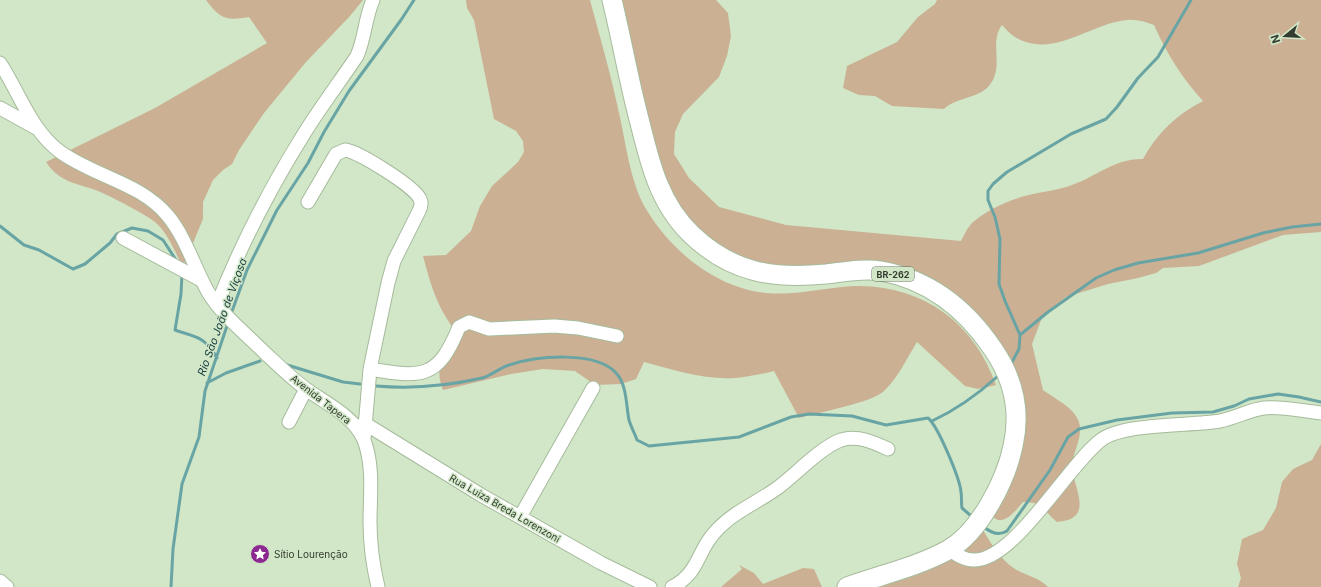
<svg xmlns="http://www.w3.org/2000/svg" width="1321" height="587" font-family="Inter,sans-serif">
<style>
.green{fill:#cbb094}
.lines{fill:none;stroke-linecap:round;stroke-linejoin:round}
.stream{stroke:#69a4a5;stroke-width:3}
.minor-casing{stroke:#a6bb9c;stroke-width:15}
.highway-casing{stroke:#a6bb9c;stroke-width:21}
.minor{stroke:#fff;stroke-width:13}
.highway{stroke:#fff;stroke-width:19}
.labels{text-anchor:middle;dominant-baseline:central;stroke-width:3;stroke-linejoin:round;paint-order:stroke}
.shield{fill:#d1e7c7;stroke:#626f5d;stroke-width:1}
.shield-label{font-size:9px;font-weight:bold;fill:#333c2f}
.street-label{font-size:10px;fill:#333c2f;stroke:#d1e7c7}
.poi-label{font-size:10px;fill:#333c2f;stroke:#d1e7c7;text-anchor:start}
.water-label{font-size:11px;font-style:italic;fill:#193f43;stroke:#d1e7c7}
</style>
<rect width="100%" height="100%" fill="#d1e7c7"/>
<path class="green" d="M 206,0 L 363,0 L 350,16 L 306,62 L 264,113 L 239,150 L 232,164 L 223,170 L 213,180 L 203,202 L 203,219 L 183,267 C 175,252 168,233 155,222 C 145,214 110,196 98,191 C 77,183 60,183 46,162 L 155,108 L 267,43 L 249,17 C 226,21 220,19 206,0 Z
M 466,0 L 590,0 C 600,37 611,75 619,113 C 626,143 630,182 646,209 C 671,251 716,288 766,293 C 798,296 829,286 860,286 C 925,287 974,323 996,385 L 978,389 L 965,386 L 917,342 C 907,358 898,378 884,391 C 874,402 816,413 799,418 L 774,371 C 762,374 748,377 735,378 C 705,380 673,370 644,362 L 636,379 L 621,384 L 595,385 L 575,371 L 543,369 L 511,374 L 443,390 C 433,364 445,355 459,335 C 438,311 431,286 423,256 L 446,255 L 471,231 L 480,206 L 492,186 L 518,162 L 524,152 L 523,141 L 516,131 L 494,119 L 474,20 L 467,8 Z
M 607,0 L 716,0 L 728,13 L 731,36 L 727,56 L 719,77 L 683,114 L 675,132 L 674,154 L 689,178 L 719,207 L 786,225 L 961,241 C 964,235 968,227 972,223 C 988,209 1013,198 1033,194 C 1047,191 1059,190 1072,185 C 1097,176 1116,158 1143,159 C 1157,133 1177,114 1203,101 C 1182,78 1167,54 1154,25 C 1145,22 1137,19 1127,20 C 1091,23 1052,60 1015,37 C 1010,34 1006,29 1002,25 C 988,44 1006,67 988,87 C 976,99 957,97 944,109 L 892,106 L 875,96 L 859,95 L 843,88 L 847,66 L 897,42 L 918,17 L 935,4 L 937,0 L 1321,0 L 1321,232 L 1283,235 L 1199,266 L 1163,268 L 1156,273 L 1138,278 L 1108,284 L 1066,297 L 1043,315 L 1032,344 L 1043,390 C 1055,399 1074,407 1079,422 C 1083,437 1074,450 1072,464 C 1071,477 1084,500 1078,512 C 1074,520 1064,521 1057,522 C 1041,509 1047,503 1023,502 C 1016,510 1004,527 993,517 L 1007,494 L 1016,468 L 1017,387 L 922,280 L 767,275 L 679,226 Z
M 1321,444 L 1321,587 L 1238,587 L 1241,578 L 1237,564 L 1242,539 L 1263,530 L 1276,508 L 1282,482 L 1293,469 L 1312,460 Z
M 983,530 C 991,544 1001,560 1015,569 C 1026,576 1038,577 1048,587 L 880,587 C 905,579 931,572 952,557 C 963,550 973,539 983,530 Z
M 739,565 L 754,573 L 763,584 L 803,568 L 814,569 L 822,587 L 721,587 L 742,569 Z"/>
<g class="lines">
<path class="stream" d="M 0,226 L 24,245 L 39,250 L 73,269 L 85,264 L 110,243 L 117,234 L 132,228 L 148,231 L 163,240 L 178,263
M 182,274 L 181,294 L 175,330 C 195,337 205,336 217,358
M 231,314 L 247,270 L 277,210 L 308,163 L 324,132 L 349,91 L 401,20 L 414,0
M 1020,335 L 1048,312 L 1096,278 L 1114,270 L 1138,263 L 1198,253 L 1263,233 L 1292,227 L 1321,224
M 284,364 L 343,382 L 360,384
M 1011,364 L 1019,349 L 1020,335 L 1005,301 L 999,284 L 1000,239 L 995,217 L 988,200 L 988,191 L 993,184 L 1007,172 L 1071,134 L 1106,119 L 1117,107 L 1138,78 L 1158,57 L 1191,0
M 207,383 L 226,373 L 260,361
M 376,386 C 411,389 447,386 482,378 C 491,376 499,368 509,365 C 536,356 597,350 617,374 C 627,386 626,405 629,420 C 631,427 635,434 637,440 L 649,446 L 739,437 L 791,417 L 809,414 L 852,416 L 886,425 L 928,418 C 938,426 960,479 961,492 C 962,498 961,503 962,508 L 970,515
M 932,421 C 958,409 977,395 998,376
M 984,527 C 991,533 999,536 1007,531 L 1050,470 L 1068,437 L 1079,429 L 1117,420 L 1172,413 L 1213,412 L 1234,406 L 1249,399 L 1278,394 L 1299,397 L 1321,402
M 171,587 L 173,549 L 182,484 L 199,437 L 205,391 L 228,323"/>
<g class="minor-casing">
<path id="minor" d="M 0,63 C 19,92 31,130 59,151 C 94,177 140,182 168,216 C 186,238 194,267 208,292 C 222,315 245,333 264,352 C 278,365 291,378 306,389 C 325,403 354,416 364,440 C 374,466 370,496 370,522 C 370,544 373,566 378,587
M 0,108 L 38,129
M 308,202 L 336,154 L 345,150 C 359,152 414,186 420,199 C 422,203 421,207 419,211 L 394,261 L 388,283 L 370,369 L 364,439
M 123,238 L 201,280
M 217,305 C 240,247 269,190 302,137 C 319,109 339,83 357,56 C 365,38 365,18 373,0
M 370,369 C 422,378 438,379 459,327 L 469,322 L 489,329 L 554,326 L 578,328 L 617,336
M 289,422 L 306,389
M 364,423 L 481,495 L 601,563 L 650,587
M 520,517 L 593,388
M 949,549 C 957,555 964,560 974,560 C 1014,561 1068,465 1101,440 C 1123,423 1191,426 1220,421 C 1235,418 1249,410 1264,408 C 1282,406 1302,411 1321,413
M 0,581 L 7,587
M 672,587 C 700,573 697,550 716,531 C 732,513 756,503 776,489 C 794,476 821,447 841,440 C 858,435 873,442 888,449"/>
</g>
<g class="highway-casing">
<path id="highway" d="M 612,0 C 622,41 629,82 640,123 C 650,164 660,205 692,235 C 732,273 773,279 826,274 C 843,272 864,268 881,271 C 930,280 966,309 993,349 C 1013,378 1021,411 1013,446 C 1006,480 980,532 948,550 C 917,567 880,575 847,587"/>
</g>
<use href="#minor" class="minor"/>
<use href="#highway" class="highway"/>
</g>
<defs>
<g id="sight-disc" transform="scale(1)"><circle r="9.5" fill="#8c2991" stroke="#d1e7c7"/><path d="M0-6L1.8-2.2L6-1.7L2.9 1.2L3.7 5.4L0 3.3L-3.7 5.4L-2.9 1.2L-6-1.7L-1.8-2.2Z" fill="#fff"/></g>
</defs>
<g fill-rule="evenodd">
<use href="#sight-disc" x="260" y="554"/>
</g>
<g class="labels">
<rect class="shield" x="872" y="267" width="42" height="14" rx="3"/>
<g class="shield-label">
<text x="893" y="274">BR-262</text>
</g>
<g class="street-label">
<text transform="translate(321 399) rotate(38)">Avenida Tapera</text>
<text transform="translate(505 508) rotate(30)">Rua Luiza Breda Lorenzoni</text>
</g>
<g class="poi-label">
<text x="274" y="554">Sítio Lourenção</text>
</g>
<g class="water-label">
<text transform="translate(222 317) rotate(-70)">Rio São João de Viçosa</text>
</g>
</g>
<g transform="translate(1285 36) rotate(252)" stroke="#d1e7c7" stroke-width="3" paint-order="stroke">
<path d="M0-3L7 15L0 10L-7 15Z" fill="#333c2f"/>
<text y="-6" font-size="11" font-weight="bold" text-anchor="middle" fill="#333c2f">N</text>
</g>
</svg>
